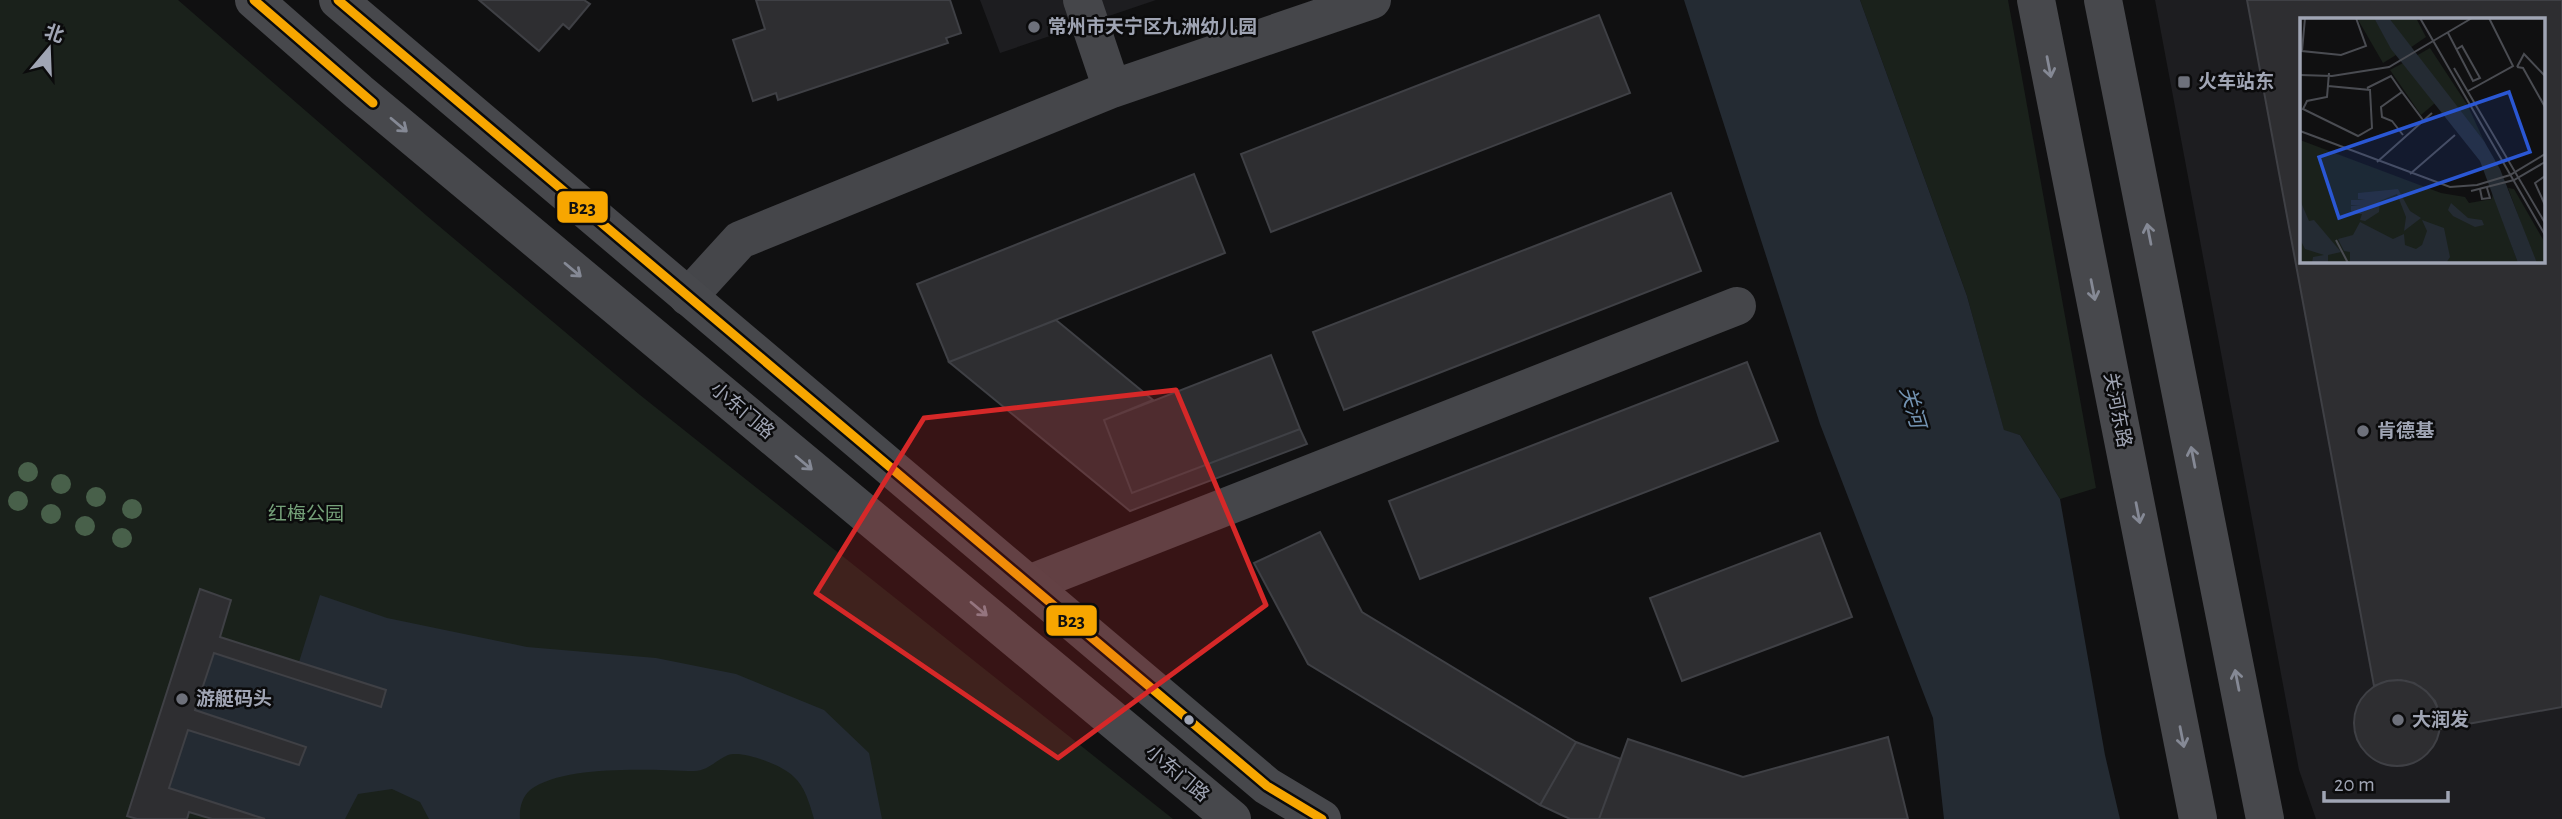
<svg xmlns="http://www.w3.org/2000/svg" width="2562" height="819" font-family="'Alegreya Sans','Noto Sans SC',sans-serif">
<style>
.built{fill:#1d1d20;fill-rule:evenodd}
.green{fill:#1a211b}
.water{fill:#242b33}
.building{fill:#2e2e31;stroke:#3f4045;stroke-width:2;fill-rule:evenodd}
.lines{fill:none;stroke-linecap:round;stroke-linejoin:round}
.minor{stroke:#45464a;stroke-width:38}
.major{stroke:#47484c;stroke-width:38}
.bus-1-casing{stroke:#0b0b0c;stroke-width:14}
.bus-1{stroke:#f7a600;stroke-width:9}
.tree{fill:#48604a}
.oneway{stroke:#858995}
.marked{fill:#d62828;fill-opacity:0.2;stroke:#d62828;stroke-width:5;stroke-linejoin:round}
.poi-dot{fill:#6e717b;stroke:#0b0b0c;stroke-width:2.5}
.bus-dot{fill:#a0a5b4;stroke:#0b0b0c;stroke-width:2.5}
.labels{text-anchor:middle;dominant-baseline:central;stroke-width:5;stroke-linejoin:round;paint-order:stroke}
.poi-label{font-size:19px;font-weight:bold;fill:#a0a5b4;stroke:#0b0b0c;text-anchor:start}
.street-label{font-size:19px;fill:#a0a5b4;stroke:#0b0b0c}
.park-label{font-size:19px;fill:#75a179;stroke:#0b0b0c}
.water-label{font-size:21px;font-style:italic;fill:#7393b2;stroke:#0b0b0c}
.inset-road{fill:none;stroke:#4a4c52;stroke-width:2}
.view{fill:#2a57d4;fill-opacity:0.15;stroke:#2a57d4;stroke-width:3.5}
.inset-edge{fill:none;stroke:#a0a5b4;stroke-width:3.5}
.line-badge{stroke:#0b0b0c;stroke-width:2.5}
.pale-badge-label{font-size:19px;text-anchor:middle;font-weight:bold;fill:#111}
</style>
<rect width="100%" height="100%" fill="#101011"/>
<path class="built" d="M 980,0 L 1156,0 L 1000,53 Z
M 2155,0 L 2562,0 L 2562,819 L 2316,819 L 2299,770 ZM 2301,19 L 2543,19 L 2543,261 L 2301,261 Z"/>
<path class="green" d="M 0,0 L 178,0 L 427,216 L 640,395 L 1173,819 L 0,819 Z
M 1860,0 L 2008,0 L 2096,488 L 2060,499 L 2020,435 L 2004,431 L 1967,296 Z"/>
<path class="water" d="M 1684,0 L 1860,0 L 1967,296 L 2004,430 L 2020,435 L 2060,499 L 2105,755 L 2120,819 L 1944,819 L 1933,718 L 1820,424 Z
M 320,595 L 387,618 L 527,647 L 656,658 L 736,674 L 824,710 L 869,753 L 882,819 L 814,819 C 810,805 805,786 793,776 C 782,765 743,750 728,755 C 716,760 708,771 694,771 C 652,770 564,764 530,790 C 522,797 519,809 520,819 L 429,819 L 420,802 L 392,789 L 358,794 L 345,819 L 265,819 L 169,788 L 188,730 L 299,765 L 305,747 L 195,710 L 214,653 L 381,707 L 385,690 L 299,662 Z"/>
<path class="building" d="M 479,0 L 584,0 L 590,4 L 569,29 L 563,24 L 539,51 Z
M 756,0 L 950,0 L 961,33 L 946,38 L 948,43 L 778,100 L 776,93 L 753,101 L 733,40 L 765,29 Z
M 2247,0 L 2562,0 L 2562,707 L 2440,729 L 2440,714 L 2435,701 L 2426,691 L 2414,683 L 2401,680 L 2387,681 L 2374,686 ZM 2301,19 L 2543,19 L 2543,261 L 2301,261 Z
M 1599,15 L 1630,93 L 1271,232 L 1241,154 Z
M 1194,174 L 1225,253 L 949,362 L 917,284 Z
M 1671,193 L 1701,271 L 1344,410 L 1313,332 Z
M 1056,320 L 1153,400 L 1104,420 L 1132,493 L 1300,429 L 1307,444 L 1130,511 L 949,362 Z
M 1271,355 L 1300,429 L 1132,493 L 1104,420 Z
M 1747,362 L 1778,441 L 1420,579 L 1389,501 Z
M 1320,532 L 1362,612 L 1576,742 L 1540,805 L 1308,664 L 1254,563 Z
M 1820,533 L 1852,617 L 1682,681 L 1650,598 Z
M 200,589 L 231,600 L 220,637 L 386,690 L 381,707 L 214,653 L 195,710 L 306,747 L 299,765 L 188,730 L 169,788 L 265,819 L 212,819 L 189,812 L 187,819 L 137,819 L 127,816 Z
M2354 723a43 43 0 1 1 86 0a43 43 0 1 1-86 0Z
M 1888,737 L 1908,819 L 1599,819 L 1628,739 L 1743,777 Z
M 1576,742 L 1621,759 L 1599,819 L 1570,819 L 1540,805 Z"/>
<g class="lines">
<path class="minor" d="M 1082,0 L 1112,89
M 688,297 L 740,240 L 1112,89 L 1372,0
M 1029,584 L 1737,306"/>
<path class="major" d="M 254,0 L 359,92 L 1232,819
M 338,0 L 1267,786 L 1322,819
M 2036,0 L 2198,819
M 2103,0 L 2265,819"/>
<g class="bus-1-casing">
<path id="bus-1" d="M 254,0 L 373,103
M 338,0 L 1267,786 L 1322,819"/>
</g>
<use href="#bus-1" class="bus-1"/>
</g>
<g class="tree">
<circle cx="28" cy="472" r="10"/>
<circle cx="61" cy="484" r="10"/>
<circle cx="96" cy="497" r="10"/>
<circle cx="18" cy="501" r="10"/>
<circle cx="132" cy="509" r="10"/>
<circle cx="51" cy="514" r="10"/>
<circle cx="85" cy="526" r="10"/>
<circle cx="122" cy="538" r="10"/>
</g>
<defs><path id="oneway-shaft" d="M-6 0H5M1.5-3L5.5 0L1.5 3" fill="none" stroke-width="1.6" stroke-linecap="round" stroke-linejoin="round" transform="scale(1.75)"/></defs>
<g class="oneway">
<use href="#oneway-shaft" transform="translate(2049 67) rotate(79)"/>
<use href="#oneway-shaft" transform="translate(399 125) rotate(40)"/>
<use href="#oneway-shaft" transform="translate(2149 234) rotate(-101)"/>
<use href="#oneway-shaft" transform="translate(573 270) rotate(40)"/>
<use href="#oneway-shaft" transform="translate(2093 290) rotate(79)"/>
<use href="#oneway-shaft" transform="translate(2193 457) rotate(-101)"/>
<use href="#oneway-shaft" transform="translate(804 463) rotate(40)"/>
<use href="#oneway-shaft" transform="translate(2138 513) rotate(79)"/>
<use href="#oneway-shaft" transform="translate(979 609) rotate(40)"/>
<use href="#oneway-shaft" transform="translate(2237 680) rotate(-101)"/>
<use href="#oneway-shaft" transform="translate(2182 737) rotate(79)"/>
</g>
<path class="marked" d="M 1176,390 L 1266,605 L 1058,758 L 816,593 L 924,418 Z"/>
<g class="poi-dot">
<circle cx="1034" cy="27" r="7"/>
<rect x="2177" y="75" width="14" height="14" rx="3.5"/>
<circle cx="2363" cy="431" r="7"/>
<circle cx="182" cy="699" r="7"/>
<circle cx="2398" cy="720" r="7"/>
</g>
<circle class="bus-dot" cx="1189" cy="720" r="6"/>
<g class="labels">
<g class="poi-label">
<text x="1048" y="27">常州市天宁区九洲幼儿园</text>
<text x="2198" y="82">火车站东</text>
<text x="2377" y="431">肯德基</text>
<text x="196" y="699">游艇码头</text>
<text x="2412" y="720">大润发</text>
</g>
<g class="street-label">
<text transform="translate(2117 410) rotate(79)">关河东路</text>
<text transform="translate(742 411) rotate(40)">小东门路</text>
<text transform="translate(1177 774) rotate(40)">小东门路</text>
</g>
<g class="park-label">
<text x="306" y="514">红梅公园</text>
</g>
<g class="water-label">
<text transform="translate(1912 407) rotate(73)">关河</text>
</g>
</g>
<g transform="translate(2300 18)">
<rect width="245" height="245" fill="#101011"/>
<path d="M 57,0 L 74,0 L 96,37 L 83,45 ZM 89,0 L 116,0 L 126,19 L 110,30 ZM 130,30 L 168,88 L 184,123 L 116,38 ZM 103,45 L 135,85 L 121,97 L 90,52 ZM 0,122 L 141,175 L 165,179 L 169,185 L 192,181 L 193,173 L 218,245 L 0,245 ZM 208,170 L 214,171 L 245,225 L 245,245 L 237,245 L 233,238 Z" fill="#1a211b"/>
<path d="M 74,0 L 89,0 L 184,123 L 200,151 L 237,245 L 218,245 L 180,143 L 91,31 ZM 98,171 L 110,193 L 121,200 L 104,213 L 106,199 L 97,176 L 80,183 L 79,194 L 65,203 L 60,202 L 62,196 L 54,196 L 61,193 L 51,193 L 51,188 L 60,187 L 51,187 L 51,182 L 65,182 L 58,181 L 58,175 ZM 0,182 L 9,203 L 14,202 L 41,234 L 28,237 L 28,245 L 12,245 L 13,239 L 24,237 L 5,231 L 0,221 ZM 151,185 L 168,200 L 182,202 L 184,207 L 175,209 L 153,198 L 148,192 ZM 122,202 L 144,210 L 150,239 L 146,245 L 50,245 L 50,234 L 44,233 L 38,221 L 53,217 L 60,204 L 93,221 L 104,216 L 105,227 L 116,231 L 122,227 L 127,213 Z" fill="#242b33"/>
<path class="inset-road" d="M 5,0 L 2,33 L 41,37 L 66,28 L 56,0M 120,0 L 245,217M 148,15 L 173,63 L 180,60 L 162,28 L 157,31M 217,49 L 223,50 L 245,89M 217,49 L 224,36 L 245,58M 154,50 L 245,205M 0,57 L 32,58 L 89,49 L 172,0M 28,68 L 70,72 L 72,110 L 58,118 L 3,91 L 7,83 L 27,79 L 29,55M 67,70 L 91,58 L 102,74M 168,73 L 213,48 L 189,0M 0,113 L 150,169 L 177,167 L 210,157 L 245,136M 103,117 L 92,103 L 82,99 L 81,89 L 102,74 L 123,102M 77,144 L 132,95M 110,156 L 155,117M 245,158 L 235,165 L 245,187M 180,171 L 182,181 L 190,180 L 187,170M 171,173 L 214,162 L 245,144M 36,222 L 48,245"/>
<path class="view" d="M 209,74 L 230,134 L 39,200 L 19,139 Z"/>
<rect width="245" height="245" class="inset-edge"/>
</g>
<g class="line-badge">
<rect x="556" y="190" width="53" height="34" rx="7" fill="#f7a600"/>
<rect x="1045" y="604" width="53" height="33" rx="7" fill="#f7a600"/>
</g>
<g class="pale-badge-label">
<text x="582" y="214">B23</text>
<text x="1071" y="627">B23</text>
</g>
<g transform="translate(49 49) rotate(19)" stroke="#0b0b0c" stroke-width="5" paint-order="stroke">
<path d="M0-5L12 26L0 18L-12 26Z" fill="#a0a5b4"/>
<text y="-10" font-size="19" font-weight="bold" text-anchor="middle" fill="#a0a5b4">北</text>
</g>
<path d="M2324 791v10h124v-10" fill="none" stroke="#a0a5b4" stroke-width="3.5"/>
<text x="2334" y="791" font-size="21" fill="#a0a5b4" stroke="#0b0b0c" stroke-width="5" paint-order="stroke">20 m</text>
</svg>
